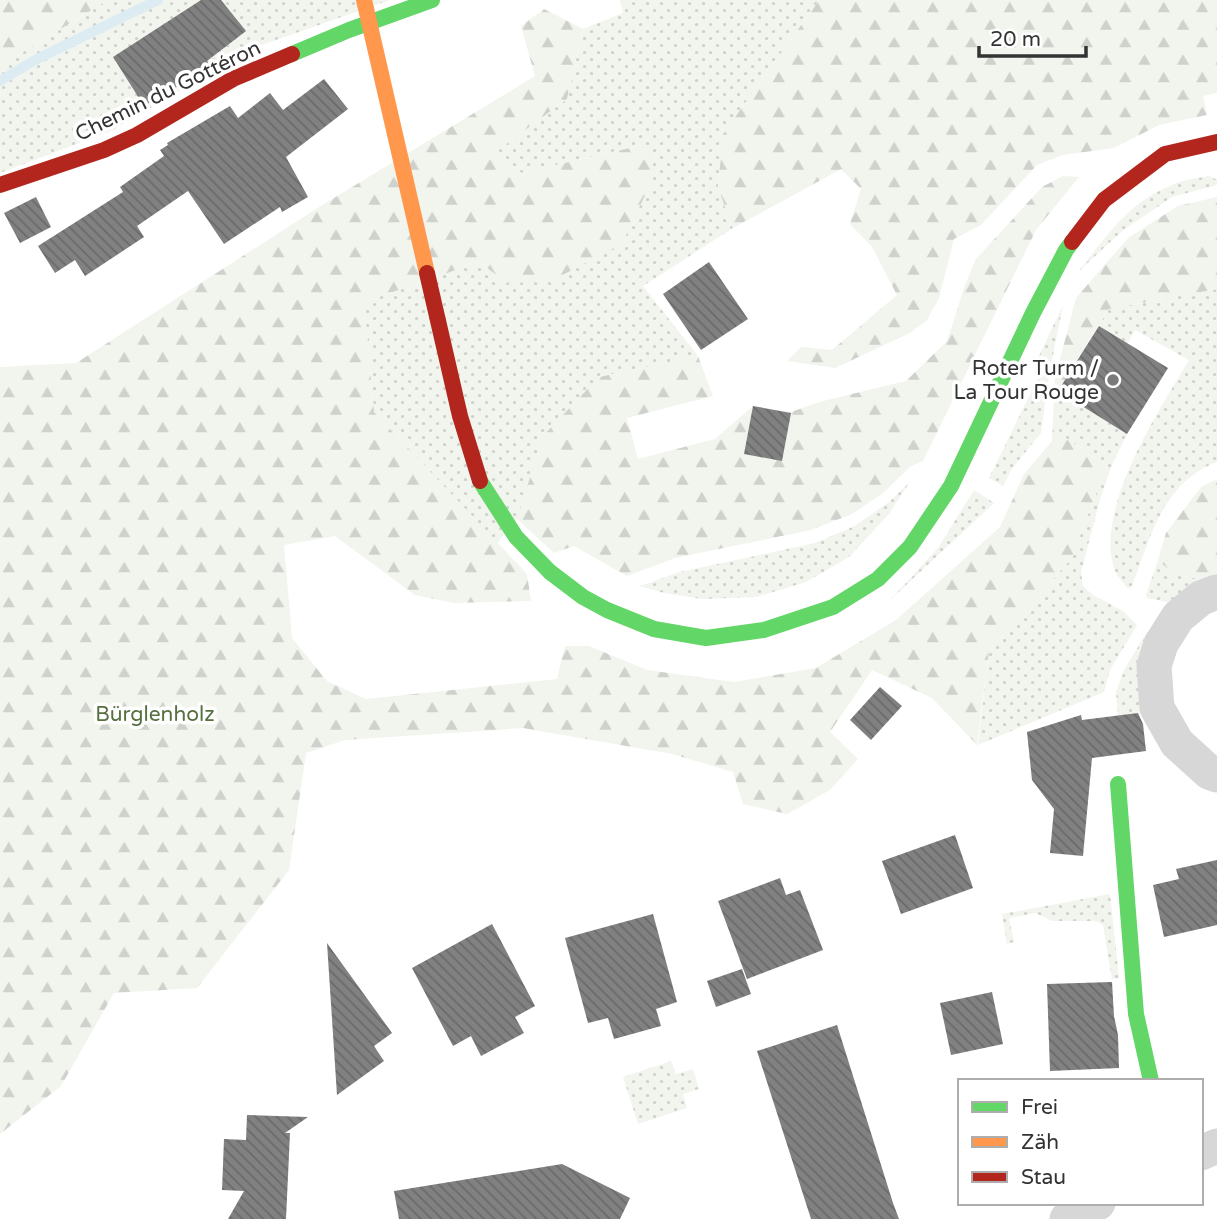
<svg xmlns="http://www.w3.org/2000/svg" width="1217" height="1219" font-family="'Varela Round',sans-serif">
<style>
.green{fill:url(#green-dots)}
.forest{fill:url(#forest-firs)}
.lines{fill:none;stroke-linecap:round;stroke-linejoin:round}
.stream{stroke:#ddebf3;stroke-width:10}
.building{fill:url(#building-back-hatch)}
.street{stroke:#d7d7d7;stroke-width:35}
.fast{stroke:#63d668;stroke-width:16}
.jam{stroke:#b3261e;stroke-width:16}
.fast-bridge{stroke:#63d668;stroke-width:16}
.slow-bridge{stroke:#ff974d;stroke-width:16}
.jam-bridge{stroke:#b3261e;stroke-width:16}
.poi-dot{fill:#7a7a7a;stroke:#fff;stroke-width:2.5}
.labels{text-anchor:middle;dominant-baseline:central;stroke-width:7;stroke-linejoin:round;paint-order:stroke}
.street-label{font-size:21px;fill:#333;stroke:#fff}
.poi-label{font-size:21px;fill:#333;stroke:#fff;text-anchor:end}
.park-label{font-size:21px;fill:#56703f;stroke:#fff}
</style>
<defs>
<pattern id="green-dots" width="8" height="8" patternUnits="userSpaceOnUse" patternTransform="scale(1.75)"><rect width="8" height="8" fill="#f1f5ed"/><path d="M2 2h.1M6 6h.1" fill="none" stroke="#cfd2cc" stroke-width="1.8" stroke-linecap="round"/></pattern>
<pattern id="forest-firs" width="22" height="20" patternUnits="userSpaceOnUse" patternTransform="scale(1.75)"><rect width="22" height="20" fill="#f1f5ed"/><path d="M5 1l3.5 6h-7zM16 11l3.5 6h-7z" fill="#cfd2cc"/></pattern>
<pattern id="building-back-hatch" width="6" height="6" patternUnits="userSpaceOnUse" patternTransform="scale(1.75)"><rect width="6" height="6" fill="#818181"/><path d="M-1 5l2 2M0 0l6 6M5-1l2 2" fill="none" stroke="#6a6a6a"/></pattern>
</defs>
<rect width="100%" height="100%" fill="#fff"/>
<path class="green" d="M 108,0 L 390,0 L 256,47 L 111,131 L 0,173 L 0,66 Z
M 620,0 L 819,0 L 723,134 L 718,188 L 733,228 L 643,286 L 698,356 L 599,377 L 517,519 L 497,543 L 374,412 L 364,302 L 479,262 L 507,283 L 643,145 L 521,173 L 497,151 L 567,99 L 583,29 L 623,13 Z
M 1209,176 L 1215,179 L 1217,179 L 1217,185 L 1172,197 L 1122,231 L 1078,272 C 1109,233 1129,201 1177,183 C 1187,179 1199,178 1209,176 Z
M 1217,289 L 1217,462 C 1163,482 1150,538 1132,586 L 1128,589 C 1123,583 1118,577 1115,571 C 1093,509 1159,411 1189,360 L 1135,330 L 1097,397 L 1127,434 L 1111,467 L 1101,496 L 1081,572 L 1083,586 L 1093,595 L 1123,611 L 1137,625 L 1110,670 L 1104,692 L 978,745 L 989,651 L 1071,559 L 1107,465 L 1058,433 L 1058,391 L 1109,309 Z
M 1063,305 L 1049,375 L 1041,433 L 1011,470 L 1003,486 L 989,478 L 1045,364 L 1038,358 Z
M 909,483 L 889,514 L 849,557 L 806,582 L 756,597 L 702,599 L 664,593 L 640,586 L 680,572 L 815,543 L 855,526 L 889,502 Z
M 974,490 L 994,503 L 890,600 L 938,548 Z
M 1158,560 L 1175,575 L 1208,580 L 1171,603 L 1147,598 L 1146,595 Z
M 1147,632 L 1154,635 L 1142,713 L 1118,716 L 1116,692 L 1124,670 Z
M 1110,894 L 1119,978 L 1112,979 L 1103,925 L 1096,921 L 1052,921 L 1035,913 L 1009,918 L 1014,942 L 1007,944 L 1002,914 Z
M 671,1061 L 676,1074 L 693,1069 L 699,1089 L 683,1094 L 687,1108 L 638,1124 L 623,1077 Z"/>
<path class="forest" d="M 0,0 L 108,0 L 0,66 Z
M 819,0 L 1217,0 L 1217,93 L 1203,96 L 1207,115 L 1159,125 L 1114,148 L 1063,155 L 1037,165 L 981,225 L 954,239 L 939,298 L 927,320 L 910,333 L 835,368 L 787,361 L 801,347 L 832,350 L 897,295 L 872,247 L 850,224 L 861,189 L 841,169 L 733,228 L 718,188 L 723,134 Z
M 544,9 L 583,29 L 567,99 L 497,151 L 521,173 L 643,145 L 656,172 L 622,244 L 549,282 L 507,283 L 479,262 L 364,302 L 374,412 L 527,574 L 531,601 L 454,603 L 415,595 L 335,536 L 284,545 L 292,638 L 327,681 L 366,699 L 557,679 L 565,646 L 589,646 L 647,670 L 734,682 L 816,668 L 896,620 L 1000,527 L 1024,474 L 1052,441 L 1055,378 L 1076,298 L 1128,238 L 1178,206 L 1217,197 L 1217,289 L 1109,309 L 1058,391 L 1058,433 L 1107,465 L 1071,559 L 989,651 L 977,745 L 932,698 L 872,670 L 830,732 L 858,759 L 830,790 L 787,814 L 743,804 L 733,772 L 672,754 L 523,728 L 345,740 L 306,753 L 289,870 L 197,988 L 114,993 L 61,1086 L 0,1134 L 0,367 L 76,363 L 324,204 L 535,76 L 521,26 Z
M 1063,176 L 1079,177 L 1036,230 L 923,461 L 911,466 L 883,493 L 852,514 L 811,530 L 675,558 L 627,576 L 574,546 L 554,553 L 517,519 L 543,436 L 599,377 L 698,356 L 713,396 L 627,418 L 638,459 L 715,439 L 753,406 L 791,412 L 819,402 L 906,381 L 947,341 L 965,285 L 976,259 L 1042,187 Z
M 1217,479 L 1217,577 L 1208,580 L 1175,575 L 1158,560 L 1166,533 L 1201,487 Z"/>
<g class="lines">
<path class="stream" d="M 0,81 L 35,60 L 158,0"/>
</g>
<path class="building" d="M 201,0 L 221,0 L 246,31 L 207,61 L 210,65 L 205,68 L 206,70 L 144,106 L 113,57 Z
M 324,79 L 348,109 L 286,157 L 308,197 L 282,212 L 280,207 L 224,244 L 188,191 L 137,226 L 144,237 L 85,276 L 75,260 L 55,273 L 38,246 L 123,192 L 120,187 L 164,156 L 160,150 L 168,145 L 167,143 L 230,106 L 238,118 L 270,93 L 283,110 Z
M 36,197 L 51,227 L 20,243 L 4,213 Z
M 709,262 L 748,319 L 701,350 L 663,294 Z
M 1099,326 L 1168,368 L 1127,434 L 1058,391 Z
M 753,406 L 791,413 L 782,461 L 744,454 Z
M 880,687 L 902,706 L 871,740 L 850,720 Z
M 1138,713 L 1143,724 L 1146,751 L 1092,758 L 1083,856 L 1050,853 L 1054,809 L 1032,780 L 1027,732 L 1081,715 L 1082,720 Z
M 955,835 L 973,888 L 901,914 L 882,861 Z
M 1217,860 L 1217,925 L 1164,937 L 1153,885 L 1179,879 L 1176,869 Z
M 780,878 L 786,895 L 800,890 L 823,950 L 747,979 L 718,901 Z
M 653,914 L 677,1002 L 656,1009 L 661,1026 L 614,1039 L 608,1018 L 588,1023 L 565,938 Z
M 492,924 L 535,1006 L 515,1017 L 524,1033 L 481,1056 L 471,1036 L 453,1046 L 412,968 Z
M 327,943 L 392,1033 L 374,1046 L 384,1061 L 337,1095 Z
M 742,969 L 751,994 L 716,1007 L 707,981 Z
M 1112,982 L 1114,1016 L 1118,1035 L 1119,1068 L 1050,1071 L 1047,984 Z
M 992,992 L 1003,1044 L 951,1055 L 940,1003 Z
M 837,1025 L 893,1203 L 899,1219 L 811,1219 L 757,1051 Z
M 247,1115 L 308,1117 L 285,1133 L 290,1133 L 286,1219 L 228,1219 L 244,1191 L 222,1190 L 224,1139 L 246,1140 Z
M 562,1164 L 630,1198 L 620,1219 L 399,1219 L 394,1191 Z"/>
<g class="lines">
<path class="street" d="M 1217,592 L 1201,598 L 1178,617 L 1161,644 L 1154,666 L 1157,708 L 1177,743 L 1209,772 L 1217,775
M 1201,1153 L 1217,1146
M 1067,1219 L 1098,1203"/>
<path class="fast" d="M 292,54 L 349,30 L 432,0
M 550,572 L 583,597 L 607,610 L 654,629 L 706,638 L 764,630 L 833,607 L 878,579 L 910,547 L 951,486 L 1033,313 L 1066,250 L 1072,242
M 1118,784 L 1136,1014 L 1151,1081"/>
<path class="jam" d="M 0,185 L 104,150 L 137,135 L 233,79 L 292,54
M 1072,242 L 1104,200 L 1165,154 L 1217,142"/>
<path class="fast-bridge" d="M 480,481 L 516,537 L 550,572"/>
<path class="slow-bridge" d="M 364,0 L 427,273"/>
<path class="jam-bridge" d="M 427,273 L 460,416 L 480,481"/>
</g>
<circle class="poi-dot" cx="1113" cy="380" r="7"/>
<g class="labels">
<g class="street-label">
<text transform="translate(168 91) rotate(-26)">Chemin du Gottéron</text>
</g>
<g class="poi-label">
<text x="1099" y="368">Roter Turm /<tspan x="1099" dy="24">La Tour Rouge</tspan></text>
</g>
<g class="park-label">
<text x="155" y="714">Bürglenholz</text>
</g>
</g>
<rect x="958" y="1079" width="245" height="126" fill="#ffffff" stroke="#adadad" stroke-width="2"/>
<rect x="972" y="1102" width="35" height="10" fill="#63d668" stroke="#adadad" stroke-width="2"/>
<text x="1021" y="1114" font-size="21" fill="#333333">Frei</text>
<rect x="972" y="1137" width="35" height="10" fill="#ff974d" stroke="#adadad" stroke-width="2"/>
<text x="1021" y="1149" font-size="21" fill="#333333">Zäh</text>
<rect x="972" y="1172" width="35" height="10" fill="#b3261e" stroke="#adadad" stroke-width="2"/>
<text x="1021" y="1184" font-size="21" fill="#333333">Stau</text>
<path d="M979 46v10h107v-10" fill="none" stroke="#333333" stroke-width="3.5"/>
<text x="990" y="46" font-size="21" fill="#333333" stroke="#ffffff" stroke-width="5" paint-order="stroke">20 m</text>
</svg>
